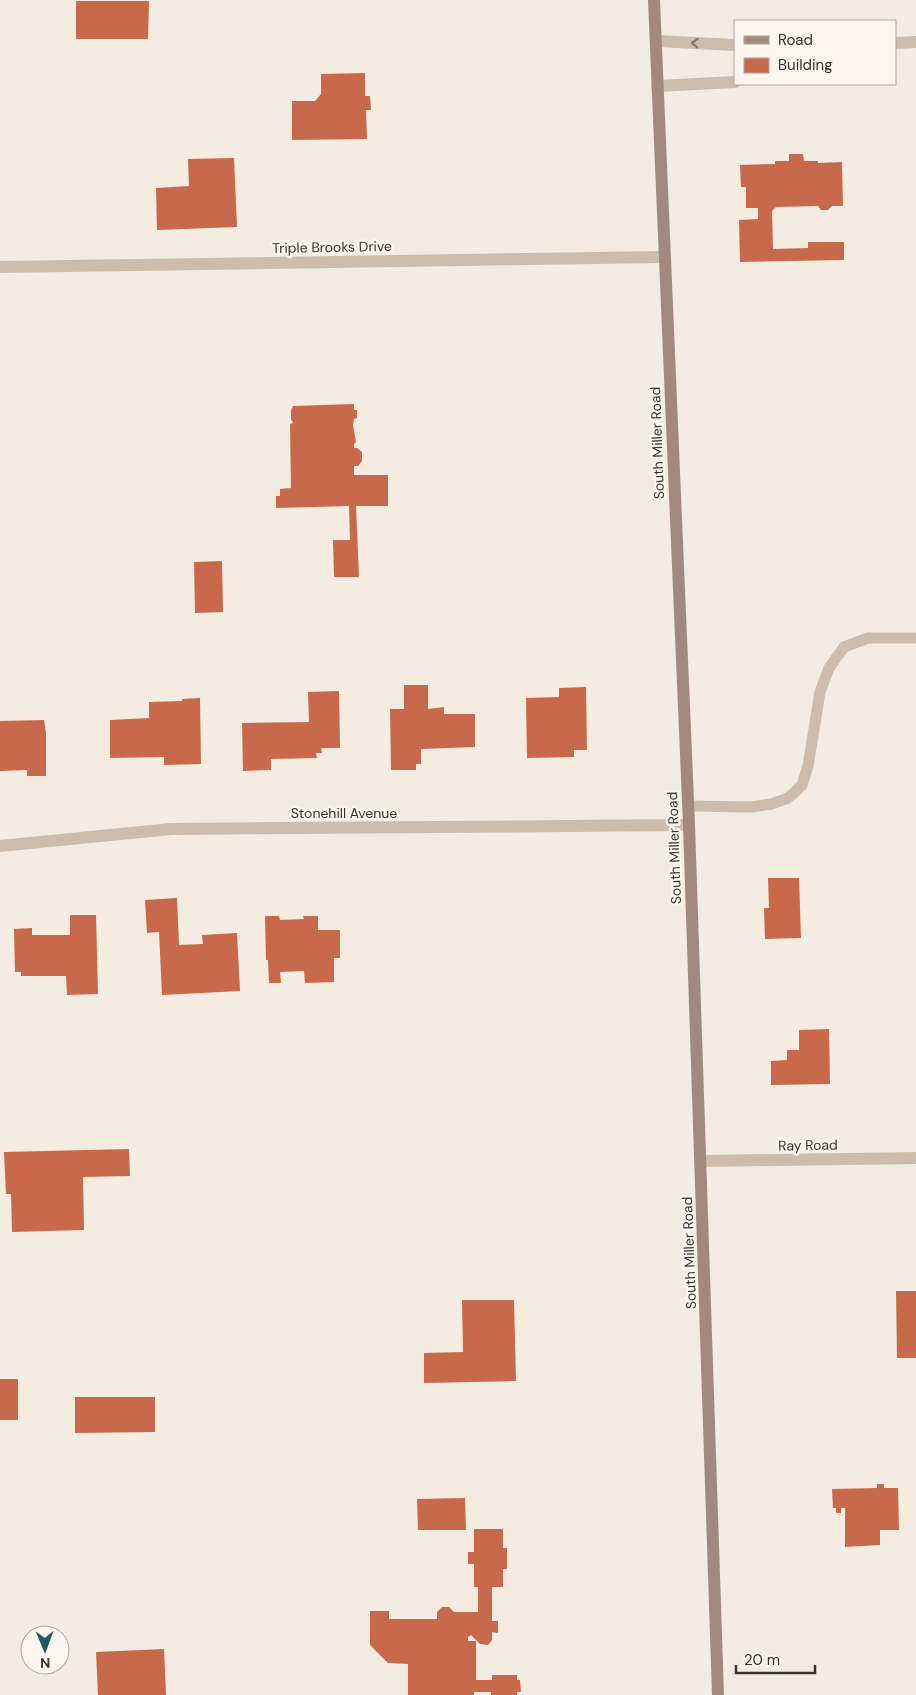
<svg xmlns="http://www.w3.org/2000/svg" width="916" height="1695" font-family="'DM Sans',sans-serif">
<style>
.building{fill:#c8694b}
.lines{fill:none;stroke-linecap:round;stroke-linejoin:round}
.lane{stroke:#cdbbac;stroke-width:11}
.street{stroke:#cdbbac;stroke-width:12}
.secondary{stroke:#a18a7d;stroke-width:12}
.oneway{stroke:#7d6f65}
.labels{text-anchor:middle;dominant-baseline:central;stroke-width:5;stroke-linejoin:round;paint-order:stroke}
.street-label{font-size:14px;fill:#3b302b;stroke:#fbf5ee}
</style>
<rect width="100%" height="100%" fill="#f4ebe1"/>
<path class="building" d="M 76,1 L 149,1 L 148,39 L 76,39 Z
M 365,73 L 365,96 L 370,96 L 371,110 L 366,110 L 367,139 L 292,140 L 292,101 L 315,101 L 321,94 L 321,74 Z
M 789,154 L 803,154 L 804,161 L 818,161 L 818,163 L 842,162 L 843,206 L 832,206 L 828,210 L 821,210 L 818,206 L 776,207 L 772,211 L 773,249 L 808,248 L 808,242 L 844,242 L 844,260 L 740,262 L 739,220 L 758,219 L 758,208 L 746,208 L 746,187 L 741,187 L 740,165 L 775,164 L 775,161 L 789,161 Z
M 234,158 L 237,227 L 157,230 L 156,188 L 189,186 L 188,159 Z
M 354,404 L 354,410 L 357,410 L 357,418 L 354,419 L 353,425 L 356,442 L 354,444 L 354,448 L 357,448 L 362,452 L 362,461 L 358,466 L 354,466 L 354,475 L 388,475 L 388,506 L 356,506 L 359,577 L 334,577 L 333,540 L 350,540 L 349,506 L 276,508 L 276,496 L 280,496 L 280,489 L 291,488 L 290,424 L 293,423 L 291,419 L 291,410 L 293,406 Z
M 222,561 L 223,612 L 195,613 L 194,562 Z
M 404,685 L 428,685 L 428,709 L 444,707 L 444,714 L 475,714 L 475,747 L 421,749 L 421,764 L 416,764 L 416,770 L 391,770 L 390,709 L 404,709 Z
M 586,687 L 587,750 L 574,750 L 574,757 L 527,758 L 526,698 L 559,697 L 559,688 Z
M 339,691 L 340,748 L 321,748 L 322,753 L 316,753 L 317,758 L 271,759 L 271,770 L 243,771 L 242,723 L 309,722 L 308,692 Z
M 200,698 L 201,764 L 164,765 L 164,757 L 110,758 L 110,720 L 149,718 L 149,702 L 182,701 L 182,699 Z
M 44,720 L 46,733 L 46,776 L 27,776 L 27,770 L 0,771 L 0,721 Z
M 768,878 L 799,878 L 801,938 L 765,939 L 764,908 L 769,908 Z
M 177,898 L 179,945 L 203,944 L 202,935 L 237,933 L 240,991 L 162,995 L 159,932 L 147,933 L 145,900 Z
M 70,915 L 96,915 L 98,994 L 67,995 L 66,976 L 21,976 L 21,972 L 15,972 L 14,929 L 32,928 L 32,935 L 70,935 Z
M 265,916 L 279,916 L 280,920 L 304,919 L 303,916 L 318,916 L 318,930 L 340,930 L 340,958 L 334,958 L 334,982 L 305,983 L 304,971 L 280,972 L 281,983 L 269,983 L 268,960 L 266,960 Z
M 829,1029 L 830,1084 L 771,1085 L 771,1061 L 787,1060 L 787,1050 L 799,1050 L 799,1030 Z
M 129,1149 L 130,1176 L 83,1177 L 84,1230 L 12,1232 L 11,1194 L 6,1194 L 4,1152 Z
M 896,1291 L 916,1291 L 916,1358 L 897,1358 Z
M 462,1300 L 514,1300 L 516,1381 L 424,1383 L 424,1353 L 463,1352 Z
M 0,1379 L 18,1379 L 18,1420 L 0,1420 Z
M 75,1397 L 155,1397 L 155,1432 L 75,1433 Z
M 877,1484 L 884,1484 L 884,1488 L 898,1488 L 899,1530 L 880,1530 L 880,1545 L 845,1547 L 845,1508 L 841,1508 L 841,1513 L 836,1513 L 836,1508 L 833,1508 L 832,1489 L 877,1488 Z
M 465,1498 L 466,1530 L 418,1530 L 417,1499 Z
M 474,1529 L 503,1529 L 503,1548 L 507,1548 L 507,1569 L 503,1569 L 503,1587 L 492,1587 L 492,1621 L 498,1621 L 498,1633 L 492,1632 L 492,1640 L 488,1645 L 480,1644 L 471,1635 L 468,1637 L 468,1641 L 476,1641 L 476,1680 L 492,1680 L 492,1675 L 517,1675 L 517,1680 L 520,1680 L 521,1692 L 517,1692 L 517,1695 L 491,1695 L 491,1692 L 474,1692 L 474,1695 L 408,1695 L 408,1664 L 388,1663 L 370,1645 L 370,1611 L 389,1611 L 389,1619 L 437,1619 L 437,1612 L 442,1607 L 449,1607 L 454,1612 L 478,1612 L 478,1587 L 474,1587 L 474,1564 L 468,1564 L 468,1552 L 474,1552 Z
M 164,1649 L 166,1695 L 98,1695 L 96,1652 Z"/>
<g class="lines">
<path class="lane" d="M 688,806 L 752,807 L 771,804 L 786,799 L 794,793 L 802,785 L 808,766 L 820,692 L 829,668 L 844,647 L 868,638 L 916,638"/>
<path class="street" d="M 656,41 L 735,45
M 895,43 L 916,42
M 657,86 L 735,82
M 0,267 L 665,257
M 0,846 L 171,829 L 689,825
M 701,1161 L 916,1158"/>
<path class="secondary" d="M 654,0 L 689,825 L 718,1695"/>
</g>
<defs><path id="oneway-chevron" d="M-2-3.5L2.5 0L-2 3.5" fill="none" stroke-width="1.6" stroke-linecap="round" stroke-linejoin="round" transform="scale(1.25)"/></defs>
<use class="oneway" href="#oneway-chevron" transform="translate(695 43) rotate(-177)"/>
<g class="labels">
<g class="street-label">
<text transform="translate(332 247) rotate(-1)">Triple Brooks Drive</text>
<text transform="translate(657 443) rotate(-92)">South Miller Road</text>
<text x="344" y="813">Stonehill Avenue</text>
<text transform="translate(674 848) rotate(-92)">South Miller Road</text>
<text transform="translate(808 1145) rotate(-1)">Ray Road</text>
<text transform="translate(689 1253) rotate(-92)">South Miller Road</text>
</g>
</g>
<rect x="734" y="20" width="162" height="65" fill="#fbf5ee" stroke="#aea6a0"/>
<rect x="744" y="36" width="25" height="8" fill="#a18a7d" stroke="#aea6a0"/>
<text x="778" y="45" font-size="15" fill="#3b302b">Road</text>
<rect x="744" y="58" width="25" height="15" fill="#c8694b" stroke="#aea6a0"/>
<text x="778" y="70" font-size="15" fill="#3b302b">Building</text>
<g transform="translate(45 1650) rotate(179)"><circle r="24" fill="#fbf5ee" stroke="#aea6a0"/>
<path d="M0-4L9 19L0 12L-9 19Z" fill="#1f5a5e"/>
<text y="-8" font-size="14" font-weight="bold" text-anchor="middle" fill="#3b302b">N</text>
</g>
<path d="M736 1665v8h79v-8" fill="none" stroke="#3b302b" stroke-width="2.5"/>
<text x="744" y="1665" font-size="15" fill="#3b302b" stroke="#fbf5ee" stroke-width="4" paint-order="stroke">20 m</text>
</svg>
